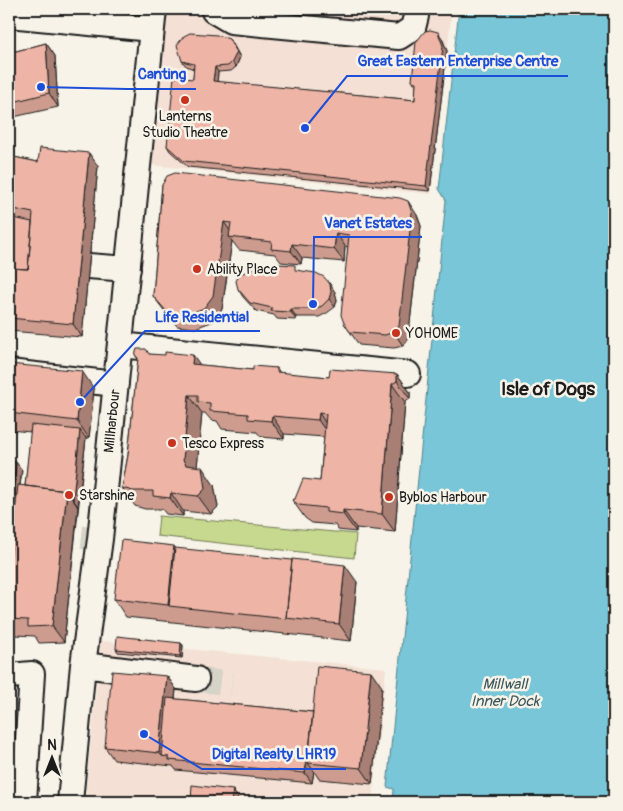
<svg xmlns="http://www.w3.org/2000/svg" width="623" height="811" font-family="Pangolin,sans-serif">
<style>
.built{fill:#f4e0d4}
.green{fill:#c6d98e;stroke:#717a55}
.water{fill:#78c6d7;stroke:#53828c}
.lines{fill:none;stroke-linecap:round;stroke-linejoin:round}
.minor-tunnel{stroke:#d6d3c9;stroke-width:24;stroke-dasharray:24 12;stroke-linecap:butt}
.minor-casing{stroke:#1c1c1c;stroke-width:28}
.minor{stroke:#f7f3e8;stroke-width:24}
.wall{fill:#cd9c8f;stroke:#1c1c1c}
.shaded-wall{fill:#a77f74;stroke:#1c1c1c}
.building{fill:#eeb5a6;stroke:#1c1c1c}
.poi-dot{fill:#c8321e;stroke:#f7f3e8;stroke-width:2}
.labels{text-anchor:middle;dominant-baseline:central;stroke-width:5;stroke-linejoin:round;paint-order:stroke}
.poi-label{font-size:14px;fill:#1c1c1c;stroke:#f7f3e8;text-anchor:start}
.street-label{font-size:14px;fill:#1c1c1c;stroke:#f7f3e8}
.water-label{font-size:15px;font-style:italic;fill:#3c585d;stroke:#f7f3e8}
.district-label{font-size:19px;font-weight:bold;fill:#1c1c1c;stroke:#f7f3e8}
.leader{fill:none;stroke:#1d4ed8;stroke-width:2}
.callout-dot{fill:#1d4ed8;stroke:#f7f3e8;stroke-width:2}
.callout-label{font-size:15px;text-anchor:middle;font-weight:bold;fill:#1d4ed8;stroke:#f7f3e8;stroke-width:5;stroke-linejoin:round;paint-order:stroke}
</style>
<rect width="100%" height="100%" fill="#f7f3e8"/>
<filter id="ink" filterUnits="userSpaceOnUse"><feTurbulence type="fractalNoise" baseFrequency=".02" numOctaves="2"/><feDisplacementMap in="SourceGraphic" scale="10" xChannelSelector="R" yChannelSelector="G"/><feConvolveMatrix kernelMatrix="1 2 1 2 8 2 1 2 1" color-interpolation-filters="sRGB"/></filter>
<g filter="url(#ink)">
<path class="built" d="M 168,9 L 452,9 L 431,194 L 151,165 Z
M 101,641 L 386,668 L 372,802 L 85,802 Z"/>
<path class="green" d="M 159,516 L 356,534 L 354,558 L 157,536 Z"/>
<path class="water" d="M 459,9 L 614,9 L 614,802 L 393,802 L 394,789 L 387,787 L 446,200 L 439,189 Z"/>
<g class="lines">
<path class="minor-tunnel" d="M 46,533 L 100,539
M 196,679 L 232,684"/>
<g class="minor-casing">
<path id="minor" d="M 214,9 L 214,11 L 231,21 L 399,37 L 413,28 L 416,16 L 415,9
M 9,15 L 151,29
M 88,266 L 128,269
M 120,345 L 408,374
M 9,372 L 116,384
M 83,665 L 196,679
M 9,676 L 32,674 L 24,802
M 70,802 L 83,665 L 100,539 L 154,9"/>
</g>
<use href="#minor" class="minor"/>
</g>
<path class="wall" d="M 442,38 L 447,51 L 430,191 L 188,167 L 170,151 L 167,146 L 193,79 L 194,69 L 186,66 L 182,61 L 233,44 L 240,57 L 236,67 L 231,71 L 218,72 L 217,82 L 415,100 L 416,86 L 412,81 Z
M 46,43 L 55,56 L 58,107 L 9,118 L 9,53 Z
M 9,156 L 38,162 L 98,166 L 82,337 L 9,331 Z
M 162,185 L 417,215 L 421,226 L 408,340 L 403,346 L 394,348 L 359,345 L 344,323 L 348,247 L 345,246 L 344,262 L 302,258 L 301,264 L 281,262 L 275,254 L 239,250 L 232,241 L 222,309 L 214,321 L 195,328 L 177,326 L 163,309 L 153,296 Z
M 298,270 L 335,292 L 337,300 L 335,307 L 327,313 L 319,317 L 296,317 L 296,320 L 277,319 L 274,315 L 256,311 L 243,297 L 238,289 Z
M 149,354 L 200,365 L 253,370 L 277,368 L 280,373 L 329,377 L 397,374 L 410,392 L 410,399 L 405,402 L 395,532 L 356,528 L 356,532 L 338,530 L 335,525 L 312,523 L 305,518 L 292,500 L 295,499 L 320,481 L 324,437 L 284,434 L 284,439 L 261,437 L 257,432 L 222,429 L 217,421 L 211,420 L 205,413 L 202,413 L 197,467 L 214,485 L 218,507 L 211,514 L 183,511 L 183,516 L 166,514 L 162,509 L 145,509 L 135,506 L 122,488 L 128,455 L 138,359 L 135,355 Z
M 9,364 L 94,389 L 89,438 L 86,438 L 64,642 L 39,643 L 35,636 L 15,635 L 9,626 L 9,521 L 10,521 L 14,527 L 17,499 L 9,498 L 9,461 L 22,470 L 20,486 L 25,486 L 31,432 L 9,430 Z
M 357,582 L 351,641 L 126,617 L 114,599 Z
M 181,643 L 183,645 L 182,658 L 118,652 L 116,649 Z
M 167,676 L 176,689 L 175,699 L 313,712 L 382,687 L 372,784 L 319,779 L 314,771 L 312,783 L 176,770 L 173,766 L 114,760 L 105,747 Z"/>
<path class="shaded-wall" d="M 438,32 L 442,38 L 447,51 L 430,191 L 426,186 Z
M 229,39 L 240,57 L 236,67 L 232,62 Z
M 46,43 L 55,56 L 58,107 L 49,93 Z
M 215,67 L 218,72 L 217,86 L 213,81 Z
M 89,153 L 98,166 L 82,337 L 73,324 Z
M 408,201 L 417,215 L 421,226 L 408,340 L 403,346 L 394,332 Z
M 224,222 L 233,235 L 229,237 L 232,241 L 222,309 L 214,321 L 204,308 Z
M 336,233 L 345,246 L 344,262 L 334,249 Z
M 292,244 L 302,258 L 301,264 L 291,251 Z
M 330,284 L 335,292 L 337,300 L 335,307 L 329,299 Z
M 291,309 L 296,317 L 296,320 L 291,312 Z
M 193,355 L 206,373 L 192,364 Z
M 82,371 L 94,389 L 89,438 L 77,421 Z
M 397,374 L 410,392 L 410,399 L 397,381 Z
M 392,384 L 405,402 L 395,532 L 382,514 Z
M 189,395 L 202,413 L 196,478 L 186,465 L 183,460 Z
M 319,413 L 331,431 L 331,438 L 318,420 Z
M 272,416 L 284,434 L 284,439 L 271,421 Z
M 80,430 L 86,438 L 78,507 L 73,499 Z
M 16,462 L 22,470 L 18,499 L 13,491 Z
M 202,467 L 214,485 L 218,507 L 211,514 L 198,496 Z
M 67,491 L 78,507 L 64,642 L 52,626 Z
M 171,493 L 183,511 L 183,516 L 170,498 Z
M 343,510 L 356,528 L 356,532 L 343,514 Z
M 10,521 L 19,534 L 15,568 L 9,559 L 9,529 Z
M 174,546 L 186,564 L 169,606 L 168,605 Z
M 345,565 L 357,582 L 351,641 L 339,624 Z
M 181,643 L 183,645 L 182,658 L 180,656 Z
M 371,671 L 382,687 L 372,784 L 361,768 Z
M 167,676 L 176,689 L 169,757 L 162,756 L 159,753 Z
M 9,691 L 11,695 L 9,729 Z
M 308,752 L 314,761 L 308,763 L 314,771 L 312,783 L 305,773 Z
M 233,790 L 239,800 L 239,802 L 231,802 Z"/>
<path class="building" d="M 430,30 L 438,32 L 443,46 L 426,186 L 184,161 L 167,146 L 174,77 L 193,79 L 194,64 L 182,61 L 177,45 L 184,36 L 190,33 L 217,35 L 229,39 L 237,52 L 232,62 L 228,66 L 215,67 L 213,81 L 415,100 L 416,82 L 412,81 L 416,42 L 425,31 Z
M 46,43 L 49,93 L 9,103 L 9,53 Z
M 40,148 L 89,153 L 73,324 L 9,318 L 9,268 L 28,269 L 33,213 L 9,208 L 9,156 L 38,162 Z
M 175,173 L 400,198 L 408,201 L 412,213 L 399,326 L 394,332 L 385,335 L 350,332 L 344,323 L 341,315 L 349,235 L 336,233 L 334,249 L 292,244 L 291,251 L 282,250 L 271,249 L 272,242 L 229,237 L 231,223 L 224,222 L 213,296 L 204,308 L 186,315 L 168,313 L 153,296 L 162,185 L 167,176 Z
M 9,217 L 32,222 L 28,269 L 9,268 Z
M 277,264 L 295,265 L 295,270 L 316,273 L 324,277 L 330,284 L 331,292 L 329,299 L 322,306 L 314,309 L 291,309 L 291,312 L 271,311 L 272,308 L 250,303 L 238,289 L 236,281 L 239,275 L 256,267 L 277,268 Z
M 137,349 L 146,349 L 149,354 L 165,355 L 165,352 L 193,355 L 192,364 L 253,370 L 253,366 L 277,368 L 277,372 L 329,377 L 330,369 L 397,374 L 397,381 L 392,384 L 382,514 L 343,510 L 343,514 L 326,512 L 326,508 L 299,505 L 292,500 L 295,499 L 303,479 L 320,481 L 326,414 L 319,413 L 318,420 L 272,416 L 271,421 L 248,419 L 248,414 L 210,411 L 210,403 L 198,402 L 198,395 L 189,395 L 183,460 L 186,465 L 202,467 L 205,489 L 198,496 L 171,493 L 170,498 L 153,496 L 153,491 L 133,491 L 122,488 L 128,455 L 138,358 L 135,355 Z
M 9,364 L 82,371 L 77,421 L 9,413 Z
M 31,425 L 80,430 L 73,499 L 67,491 L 25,486 Z
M 9,461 L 16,462 L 13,491 L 9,491 Z
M 18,485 L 67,491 L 52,626 L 28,627 L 28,620 L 9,619 L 9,572 Z
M 121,540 L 174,546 L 168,605 L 114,599 Z
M 175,548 L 292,560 L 286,618 L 287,619 L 169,606 Z
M 292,559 L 345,565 L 339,624 L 286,618 Z
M 117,636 L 181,643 L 180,656 L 116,649 Z
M 317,666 L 371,671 L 361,768 L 308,763 Z
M 112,671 L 167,676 L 159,753 L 105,747 Z
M 167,698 L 313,712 L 309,752 L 308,752 L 305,773 L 169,760 L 169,757 L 162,756 Z
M 192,785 L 233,790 L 231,802 L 191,802 Z
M 295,798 L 335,802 L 295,802 Z"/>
</g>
<g class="poi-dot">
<circle cx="185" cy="100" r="5"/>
<circle cx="197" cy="269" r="5"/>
<circle cx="396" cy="333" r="5"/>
<circle cx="172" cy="443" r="5"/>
<circle cx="69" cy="495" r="5"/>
<circle cx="389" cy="497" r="5"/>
</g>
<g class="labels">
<g class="poi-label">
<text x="185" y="116" text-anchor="middle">Lanterns<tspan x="185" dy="16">Studio Theatre</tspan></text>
<text x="207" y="269">Ability Place</text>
<text x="406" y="333">YOHOME</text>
<text x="182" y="443">Tesco Express</text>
<text x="79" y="495">Starshine</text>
<text x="399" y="497">Byblos Harbour</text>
</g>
<g class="street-label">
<text transform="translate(112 421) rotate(-84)">Millharbour</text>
</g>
<g class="water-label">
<text x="505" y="684">Millwall<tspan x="505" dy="17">Inner Dock</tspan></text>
</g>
<g class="district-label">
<text x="548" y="389">Isle of Dogs</text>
</g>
</g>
<path class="leader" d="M305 128L347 76H568M41 87L127 89H196M313 304L314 237H422M80 402L145 331H260M144 734L202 769H346"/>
<g class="callout-dot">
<circle cx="305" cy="128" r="5"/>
<circle cx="41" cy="87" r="5"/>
<circle cx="313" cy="304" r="5"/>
<circle cx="80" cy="402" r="5"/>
<circle cx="144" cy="734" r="5"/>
</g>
<g class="callout-label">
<text x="458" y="66">Great Eastern Enterprise Centre</text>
<text x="162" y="79">Canting</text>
<text x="368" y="228">Vanet Estates</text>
<text x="202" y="322">Life Residential</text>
<text x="274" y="759">Digital Realty LHR19</text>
</g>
<rect width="623" height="811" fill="none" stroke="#f7f3e8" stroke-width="30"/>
<rect x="15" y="15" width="593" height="781" fill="none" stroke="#1c1c1c" stroke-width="2" filter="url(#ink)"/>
<g transform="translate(52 758)" stroke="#f7f3e8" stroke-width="4" paint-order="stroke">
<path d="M0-4L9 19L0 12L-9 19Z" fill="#1c1c1c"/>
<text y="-8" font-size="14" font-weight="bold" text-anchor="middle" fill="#1c1c1c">N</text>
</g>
</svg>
